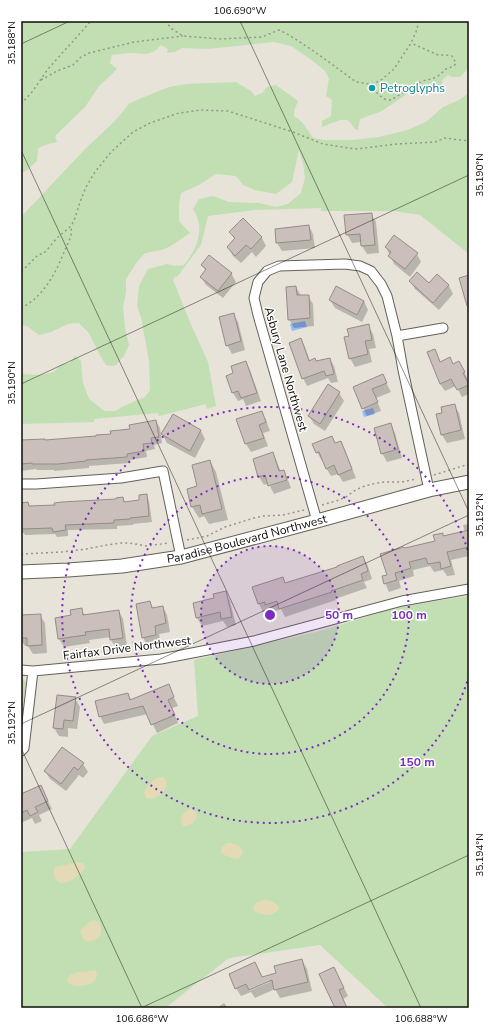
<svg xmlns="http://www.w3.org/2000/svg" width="490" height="1029" font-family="'Nunito Sans',sans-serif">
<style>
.green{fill:#c1dfb2}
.sand{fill:#e4dab5}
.water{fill:#96baf8}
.shadow{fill:#0003;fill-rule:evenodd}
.building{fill:#cbbfbc;stroke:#968b89}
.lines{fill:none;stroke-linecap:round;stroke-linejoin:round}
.street-casing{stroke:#656159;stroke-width:11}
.secondary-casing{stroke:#656159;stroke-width:15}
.path{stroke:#97948d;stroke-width:1.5;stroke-dasharray:2 3;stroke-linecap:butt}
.street{stroke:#fff;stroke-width:9}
.secondary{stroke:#fff;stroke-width:13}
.ticks{fill:none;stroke:#0e0c09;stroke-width:1;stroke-opacity:0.45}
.ring{fill:none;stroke:#7b2cbf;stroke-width:2;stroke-dasharray:2 4}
.culture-dot{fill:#0f9aa8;stroke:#fff;stroke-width:1.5}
.labels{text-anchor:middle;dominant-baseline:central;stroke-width:3;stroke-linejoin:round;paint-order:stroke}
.culture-label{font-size:12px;fill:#0d838f;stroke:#fff;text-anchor:start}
.street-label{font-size:12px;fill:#0e0c09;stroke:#fff}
.centre{fill:#7b2cbf;stroke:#fff;stroke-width:2}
.ring-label{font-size:12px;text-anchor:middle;font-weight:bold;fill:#7b2cbf;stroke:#fff;stroke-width:3;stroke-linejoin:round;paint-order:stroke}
.neatline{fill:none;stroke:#0e0c09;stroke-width:1.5}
.ticks-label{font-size:10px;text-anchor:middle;fill:#0e0c09}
</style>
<rect width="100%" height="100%" fill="#e7e3d9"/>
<path class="green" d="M 21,21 L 469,21 L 469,58 L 468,58 C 469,69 467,70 460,77 L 451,77 L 448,75 L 443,79 L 441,87 L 434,82 L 413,90 L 382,111 L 360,119 L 358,130 L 355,129 L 348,120 L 340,120 L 322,127 L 322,121 L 331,116 L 332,100 L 326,96 L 329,79 L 325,71 L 313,61 L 291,46 L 274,42 L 207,49 L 182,48 L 175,52 L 167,53 L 168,49 L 161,45 L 155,51 L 147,54 L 130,53 L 112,55 L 110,63 L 117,69 L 109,77 L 99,86 L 85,107 L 55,136 L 57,142 L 48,144 L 38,148 L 37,161 L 27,170 L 21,173 Z
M 236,82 L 251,91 L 255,96 L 262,93 L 267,87 L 276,85 L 298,101 L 294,111 L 294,116 L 302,122 L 313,138 L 325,140 L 352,140 L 379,137 L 407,130 L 426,122 L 443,107 L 459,100 L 469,93 L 469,254 L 420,215 L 394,211 L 321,211 L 321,208 L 255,210 L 208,216 L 201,245 L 177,277 L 175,276 L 173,280 L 190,322 L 208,362 L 216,406 L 207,409 L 206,404 L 159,416 L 158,413 L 94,419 L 94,422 L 21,424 L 21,374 L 41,375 L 54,372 L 60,365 L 70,363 L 75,356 L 81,361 L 83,383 L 89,399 L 105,411 L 115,411 L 126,405 L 145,397 L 150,390 L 149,361 L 141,317 L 137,306 L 139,286 L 148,269 L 167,264 L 175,266 L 184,265 C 193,254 201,239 199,224 C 198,218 196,214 193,209 L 199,199 L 213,196 L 229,202 L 259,203 L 276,207 L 288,204 L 301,193 L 305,178 L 303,163 L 299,150 L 292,182 L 276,194 L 255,190 L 243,185 L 236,176 L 216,174 L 199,185 L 181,193 L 179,204 L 179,221 L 190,233 L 169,247 L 162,250 L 145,253 L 137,262 L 126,279 L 126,292 L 123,308 L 125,328 L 129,345 L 124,356 L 115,366 L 106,365 L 99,354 L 96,347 L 88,332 L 79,323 L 68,324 L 51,332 L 39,335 L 27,326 L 21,325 L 21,217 L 86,148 L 114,122 L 129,104 L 139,99 L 169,87 L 187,84 Z
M 469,596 L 469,1008 L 388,1008 L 320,945 L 229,958 L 165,1008 L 21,1008 L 21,852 L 70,849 L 152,736 L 198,716 L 194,660 L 320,631 L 402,606 Z
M 21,678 L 24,680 L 26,683 L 21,718 Z"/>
<path class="sand" d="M 162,777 C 175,782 159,803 146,798 C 143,792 144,791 148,786 C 153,781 154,778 162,777 Z
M 192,809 L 196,812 C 199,821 191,825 184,827 C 178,819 182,811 192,809 Z
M 227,843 C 235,843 241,845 243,852 C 239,862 235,859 228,856 C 226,856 223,855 222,853 C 220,848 223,845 227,843 Z
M 78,862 L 83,863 L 85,867 C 82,874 69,884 61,883 C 54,881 52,873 55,867 Z
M 267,900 C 272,901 277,903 279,908 C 274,918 262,915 254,911 L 253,908 C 255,902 261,900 267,900 Z
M 94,920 C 102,922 102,929 100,936 C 92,944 80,944 81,930 L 89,922 Z
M 94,970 L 96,971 C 101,984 81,988 72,985 C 70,984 69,983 67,981 L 68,977 C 75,970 85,973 94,970 Z"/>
<path class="water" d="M 305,321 L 307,327 L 292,331 L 290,324 Z
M 373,408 L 375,414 L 364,417 L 362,411 Z"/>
<path class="shadow" d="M 371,214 L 376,222 L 379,253 L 367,254 L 362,246 L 362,242 L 352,243 L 347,234 Z
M 243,220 L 262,238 L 266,246 L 256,257 L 252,252 L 241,263 L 233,256 L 228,247 L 235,240 L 230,232 Z
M 309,226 L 313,234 L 315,248 L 282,251 L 277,243 L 276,229 Z
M 386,247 L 417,254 L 421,262 L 410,277 L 394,264 Z
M 202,265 L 231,273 L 236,282 L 223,298 L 206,285 L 201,277 L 206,271 Z
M 437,276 L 449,286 L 453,294 L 439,310 L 415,289 L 410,281 L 429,284 Z
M 296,287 L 301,296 L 308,296 L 313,304 L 314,326 L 294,328 L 289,319 Z
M 330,300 L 364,301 L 368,310 L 362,322 L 335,308 Z
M 233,314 L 238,322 L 245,350 L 232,354 L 227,345 Z
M 368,326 L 373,334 L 376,348 L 369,349 L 372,362 L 355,367 L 350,358 L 350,337 Z
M 301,339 L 305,347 L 310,361 L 316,362 L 330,359 L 334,366 L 338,382 L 331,383 L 328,378 L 307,386 L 303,378 Z
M 435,350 L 441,363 L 450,358 L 453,365 L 463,369 L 468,380 L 467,380 L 469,386 L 469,394 L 462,397 L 456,386 L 445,391 L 440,384 Z
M 246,362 L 250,370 L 261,401 L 246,406 L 243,399 L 238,401 L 233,393 L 235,374 Z
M 382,375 L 391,392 L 376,398 L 381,411 L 367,416 L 363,408 L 354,387 Z
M 339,393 L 344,401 L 325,431 L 314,424 L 309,416 Z
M 454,405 L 459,413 L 465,439 L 447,443 L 442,435 L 437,415 L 443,414 Z
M 261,412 L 266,420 L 270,431 L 263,433 L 268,446 L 251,452 L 246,444 L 238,420 Z
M 173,415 L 201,431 L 205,439 L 195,458 L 167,443 L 162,434 Z
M 156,421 L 160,428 L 162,443 L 154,445 L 155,449 L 146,451 L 147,457 L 130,460 L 130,463 L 89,466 L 89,468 L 54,471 L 54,470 L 37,470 L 36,469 L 21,471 L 21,440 L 45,441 L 112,435 L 131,430 Z
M 390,424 L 395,433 L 402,458 L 387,462 L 382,453 Z
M 332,437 L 336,444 L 340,442 L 345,450 L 356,478 L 343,482 L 338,474 L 331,476 L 326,468 L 323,460 L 322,461 L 317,452 Z
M 273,454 L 277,462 L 281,472 L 283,471 L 288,479 L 269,484 L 269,486 L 269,483 L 264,485 L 259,477 L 254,459 Z
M 210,461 L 216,472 L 228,520 L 209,524 L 204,516 L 199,518 L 192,507 L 198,487 Z
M 288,480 L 291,488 L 274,494 L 270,486 Z
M 146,495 L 149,501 L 152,522 L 133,524 L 133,525 L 117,526 L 117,529 L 68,530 L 68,536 L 57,537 L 55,534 L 25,535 L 24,533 L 21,533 L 21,504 L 28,504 L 30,507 L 56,506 L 117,500 L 123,498 L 125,503 L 140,501 Z
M 469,524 L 469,556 L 451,560 L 455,575 L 447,576 L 443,570 L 434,572 L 430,566 L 413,570 L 414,576 L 399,581 L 401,588 L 389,592 L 385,583 L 388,575 L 405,549 L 436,542 L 442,534 L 444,537 L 465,532 L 463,525 Z
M 363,557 L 368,566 L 372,579 L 364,582 L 367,588 L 335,599 L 336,600 L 285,617 L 281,609 L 271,613 L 270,610 L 263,612 L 259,604 L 253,588 L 282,578 L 286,584 L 338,568 Z
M 226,592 L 230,601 L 236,625 L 227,627 L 223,621 L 202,626 L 197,618 L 215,599 Z
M 150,603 L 154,609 L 163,607 L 167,615 L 170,632 L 159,634 L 161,643 L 147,646 L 143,637 Z
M 81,610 L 85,615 L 119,611 L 123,619 L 127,646 L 116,648 L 111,640 L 111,637 L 89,640 L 90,643 L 64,647 L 59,639 L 72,616 Z
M 40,615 L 45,623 L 47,653 L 33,654 L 28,646 L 25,646 L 21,640 L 21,616 Z
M 168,685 L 178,706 L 172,708 L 178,723 L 157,733 L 148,714 L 104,724 L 100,716 L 128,694 L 132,701 Z
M 75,698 L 80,707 L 77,729 L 68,728 L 68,737 L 59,736 L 54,728 Z
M 83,764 L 88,772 L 83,778 L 79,775 L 66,791 L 50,779 L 45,771 Z
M 21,795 L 45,795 L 52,809 L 39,815 L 42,821 L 35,824 L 32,818 L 23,822 L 21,818 Z
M 302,960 L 307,969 L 312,991 L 280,998 L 275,989 L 255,998 L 251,992 L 241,996 L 236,988 L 260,972 L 262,978 L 277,974 ZM 269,980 L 270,982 L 249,991 L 249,989 Z
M 334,968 L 348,996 L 343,999 L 347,1008 L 336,1008 Z
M 224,1003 L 228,1008 L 217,1008 Z"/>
<path class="building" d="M 372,213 L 375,245 L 361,246 L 360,234 L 346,235 L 344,215 Z
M 243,218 L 262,237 L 251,249 L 246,245 L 235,256 L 227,247 L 235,238 L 229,232 Z
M 309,225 L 311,240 L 276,243 L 275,229 Z
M 394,235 L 418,253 L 405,269 L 388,256 L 391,252 L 385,247 Z
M 209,255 L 232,273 L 218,291 L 200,277 L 206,269 L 201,265 Z
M 417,272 L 429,283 L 437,274 L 449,285 L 433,303 L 409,281 Z
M 469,275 L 469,306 L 467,306 L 459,278 Z
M 296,286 L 297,295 L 309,295 L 310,318 L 288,320 L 286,287 Z
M 336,286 L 364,301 L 357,315 L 329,300 Z
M 234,313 L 241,341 L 226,346 L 219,317 Z
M 369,324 L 372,340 L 365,341 L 368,354 L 349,359 L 344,337 L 349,336 L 347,329 Z
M 301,338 L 309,361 L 315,358 L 316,361 L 330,358 L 334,374 L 326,376 L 324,371 L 302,379 L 289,343 Z
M 435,349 L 440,362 L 450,357 L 453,364 L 459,361 L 465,372 L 463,373 L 469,385 L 457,390 L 451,379 L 440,384 L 427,352 Z
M 246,361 L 257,393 L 241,398 L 238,391 L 232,393 L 226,376 L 233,373 L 231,366 Z
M 383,374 L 387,383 L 372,389 L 378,402 L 362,409 L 353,387 Z
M 328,384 L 340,392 L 320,424 L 308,416 Z
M 455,404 L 461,430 L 441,435 L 436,414 L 442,413 L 441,407 Z
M 262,411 L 266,422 L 259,425 L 264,438 L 245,444 L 236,419 Z
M 173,414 L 201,430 L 190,451 L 161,434 Z
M 156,420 L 159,437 L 151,438 L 152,443 L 143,444 L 144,451 L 127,454 L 127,457 L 86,460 L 86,461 L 58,464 L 32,464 L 32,463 L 21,464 L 21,440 L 45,439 L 45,440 L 96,436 L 96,435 L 111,434 L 110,431 L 130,429 L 129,425 Z
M 391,423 L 398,449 L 381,454 L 374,428 Z
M 332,436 L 335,443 L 341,441 L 352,469 L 338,475 L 334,465 L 326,469 L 319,452 L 316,453 L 312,444 Z
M 273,452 L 279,471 L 284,470 L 287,480 L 268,486 L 265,475 L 258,477 L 253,459 Z
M 210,460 L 222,509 L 202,514 L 200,505 L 191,507 L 187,489 L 197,486 L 192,465 Z
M 147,494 L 149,516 L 130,518 L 130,519 L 114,520 L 114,523 L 65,525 L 66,530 L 53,532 L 52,528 L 21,529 L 21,503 L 28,502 L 29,506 L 55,505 L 54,503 L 62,502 L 116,499 L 116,498 L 123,497 L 124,502 L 139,500 L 139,495 Z
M 469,530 L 469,547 L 447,552 L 451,566 L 441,569 L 440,562 L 428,564 L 426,558 L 409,562 L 411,568 L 395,573 L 397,580 L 384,584 L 382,576 L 387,575 L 380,554 L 404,547 L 405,548 L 435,541 L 433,535 L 443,533 L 443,536 Z
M 363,556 L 368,571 L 361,574 L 363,580 L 331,591 L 332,592 L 279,609 L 277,601 L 265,605 L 265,602 L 258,604 L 252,587 L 283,577 L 285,583 L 337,567 L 337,566 Z
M 226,591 L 232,617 L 221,619 L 220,612 L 196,618 L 193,603 L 214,598 L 213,594 Z
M 150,601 L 152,608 L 163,606 L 166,623 L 155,626 L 156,635 L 142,638 L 136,604 Z
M 82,608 L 83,615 L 119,610 L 123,638 L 110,640 L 109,629 L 85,632 L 86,635 L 58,639 L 55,618 L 71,615 L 70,610 Z
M 41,614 L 42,645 L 27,646 L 27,638 L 21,638 L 21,615 Z
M 169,684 L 174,697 L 168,700 L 175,715 L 151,725 L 143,706 L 99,717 L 95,701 L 128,693 L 130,700 Z
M 57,695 L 76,697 L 73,721 L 64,720 L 63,729 L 53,728 Z
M 62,747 L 84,763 L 78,770 L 74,767 L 61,784 L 44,771 Z
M 41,785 L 48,801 L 35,807 L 38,812 L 30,816 L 27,810 L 21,813 L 21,794 Z
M 302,959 L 308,982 L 274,990 L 272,980 L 249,990 L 246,984 L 235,989 L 229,974 L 255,962 L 262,977 L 276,973 L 274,966 Z
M 334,967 L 344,988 L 339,990 L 347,1008 L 335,1008 L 319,974 Z"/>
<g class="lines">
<g class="street-casing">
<path id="street" d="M 397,336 L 443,328
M 21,484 L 36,484 L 121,478 L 163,471 L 181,557
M 317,521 L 258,315 L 254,298 L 258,282 L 267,271 L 279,266 L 345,264 L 360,266 L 371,271 L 381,284 L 387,296 L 397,336 L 403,370 L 429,490
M 21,670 L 33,671 L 161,659 L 254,641 L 402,601 L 469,589
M 21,751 L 24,748 L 33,671"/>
</g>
<g class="secondary-casing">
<g id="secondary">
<path id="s1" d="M 21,572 L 68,570 L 122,566 L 181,557 L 317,521 L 429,490 L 469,482"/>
</g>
</g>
<path class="path" d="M 165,21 L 172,29 L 183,36 L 221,39 L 262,37 L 279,30 L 289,35 L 312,50 L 333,65 L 356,82 L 371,84 L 380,81 L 394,69 L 411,43 L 416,32 L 419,21
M 41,80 L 57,71 L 73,65 L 81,57 L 89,53 L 134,42 L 183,36
M 371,84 L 377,93 L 384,99 L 391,100 L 422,81 L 432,79 L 438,76 L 446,69 L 454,66 L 456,63 L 452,56 L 446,55 L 438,55 L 411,43
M 21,104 L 32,92 L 48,69 L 91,21
M 21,270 L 23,270 L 38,255 L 44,253 L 58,237 L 71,226 L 74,221 L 80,202 L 86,187 L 95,172 L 111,152 L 133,132 L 150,123 L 179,113 L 201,110 L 228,111 L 293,132 L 323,144 L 356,149 L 397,144 L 435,142 L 445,138 L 469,141
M 21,308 C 44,297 56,272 65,250 C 67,245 70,240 71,235 C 72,232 71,229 71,226
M 434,475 L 469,464
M 322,505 L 339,500 L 346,497 L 354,491 L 362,487 L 372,484 L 384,482 L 402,482 L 416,479
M 187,540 L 207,536 L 225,527 L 254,518 L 263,516 L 283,515 L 304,510
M 21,554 L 63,552 L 86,549 L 107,545 L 120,543 L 129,543 L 147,546 L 168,543"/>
<use href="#street" class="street"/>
<use href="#secondary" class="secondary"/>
</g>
<path class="ticks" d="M 240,21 L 469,512M 21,44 L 70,21M 21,150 L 421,1008M 21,384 L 469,175M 21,724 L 469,515M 21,748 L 142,1008M 141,1008 L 469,855"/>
<circle cx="270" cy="615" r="69" fill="#7b2cbf" fill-opacity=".12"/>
<g class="ring">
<circle cx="270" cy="615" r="69"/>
<circle cx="270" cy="615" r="139"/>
<path d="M469 676A208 208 0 1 1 469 554"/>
</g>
<circle class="culture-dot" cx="372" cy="88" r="4"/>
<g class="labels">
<g class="culture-label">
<text x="380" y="88">Petroglyphs</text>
</g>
<g class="street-label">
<text transform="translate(286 369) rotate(74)">Asbury Lane Northwest</text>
<text stroke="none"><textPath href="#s1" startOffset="229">Paradise Boulevard Northwest</textPath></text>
<text transform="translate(127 648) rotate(-7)">Fairfax Drive Northwest</text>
</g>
</g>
<circle cx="270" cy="615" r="6" class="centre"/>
<g class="ring-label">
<text x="339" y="619">50 m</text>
<text x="409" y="619">100 m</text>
<text x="417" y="766">150 m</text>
</g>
<rect width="490" height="1029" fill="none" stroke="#ffffff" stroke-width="44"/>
<rect x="22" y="22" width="446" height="985" class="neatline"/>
<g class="ticks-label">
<text x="240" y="14">106.690°W</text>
<text transform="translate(11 43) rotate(-90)" y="4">35.188°N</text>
<text transform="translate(479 175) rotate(-90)" y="4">35.190°N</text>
<text transform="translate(11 383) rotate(-90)" y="4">35.190°N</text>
<text transform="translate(479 515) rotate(-90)" y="4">35.192°N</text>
<text transform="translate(11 723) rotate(-90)" y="4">35.192°N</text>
<text transform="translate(479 855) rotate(-90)" y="4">35.194°N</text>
<text x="142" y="1022">106.686°W</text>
<text x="421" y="1022">106.688°W</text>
</g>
</svg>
